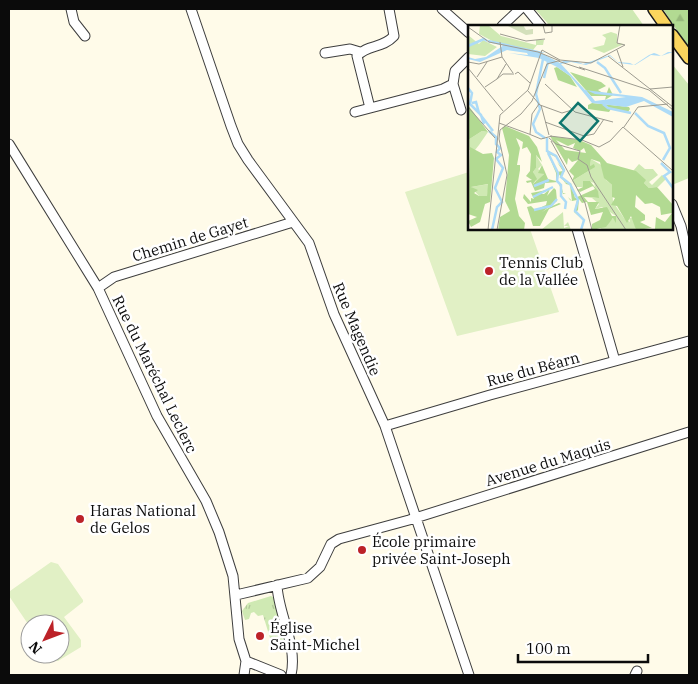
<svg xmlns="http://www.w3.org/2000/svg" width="698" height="684" font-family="'IBM Plex Serif',serif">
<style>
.grass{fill:#cfe9b3}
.forest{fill:url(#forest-firs)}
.park{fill:url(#park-tufts)}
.pitch{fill:#e1f0c5}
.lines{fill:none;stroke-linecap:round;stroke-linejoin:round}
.minor-casing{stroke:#3e3e3e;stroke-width:11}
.major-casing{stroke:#1c1c1c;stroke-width:14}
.minor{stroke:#fff;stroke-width:9}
.major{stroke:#fbd55d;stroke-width:11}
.poi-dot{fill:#bc2228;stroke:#fff;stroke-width:2}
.labels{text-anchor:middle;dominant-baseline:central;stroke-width:5;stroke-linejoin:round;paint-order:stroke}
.street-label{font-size:15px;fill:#0b0b0b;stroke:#fff}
.poi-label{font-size:15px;fill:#0b0b0b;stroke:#fff;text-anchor:start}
.inset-river{fill:none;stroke:#addbf7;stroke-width:2.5}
.inset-road{fill:none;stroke:#9d9b90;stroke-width:1}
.view{fill:#0f766e;fill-opacity:0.15;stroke:#0f766e;stroke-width:2.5}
.inset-edge{fill:none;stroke:#0b0b0b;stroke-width:2.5}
</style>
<defs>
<pattern id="forest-firs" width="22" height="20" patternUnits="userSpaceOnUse" patternTransform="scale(1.25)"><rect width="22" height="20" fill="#b2da92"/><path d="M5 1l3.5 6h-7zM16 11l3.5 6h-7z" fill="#98ba7d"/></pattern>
<pattern id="park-tufts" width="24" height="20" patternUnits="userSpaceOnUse" patternTransform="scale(1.25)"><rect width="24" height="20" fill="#cfe9b3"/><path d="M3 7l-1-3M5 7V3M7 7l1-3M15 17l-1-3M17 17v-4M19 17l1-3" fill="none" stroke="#b0c699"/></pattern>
</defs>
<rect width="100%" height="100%" fill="#fffbe9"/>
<path class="grass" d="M 535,9 L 632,9 L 644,26 L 550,26 Z
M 672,64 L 689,85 L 689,178 L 672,185 Z"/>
<path class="forest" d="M 663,9 L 689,9 L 689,49 Z"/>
<path class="park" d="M 271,596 L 276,599 L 288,652 L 285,649 L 274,651 L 263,615 L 258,616 L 254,612 L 251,613 L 249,619 L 245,620 L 242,611 L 248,603 Z"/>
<path class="pitch" d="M 469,172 L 469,229 L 530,229 L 559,312 L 457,336 L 405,192 Z
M 51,562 L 58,564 L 83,600 L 83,602 L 64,617 L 81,640 L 81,647 L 58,661 L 54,660 L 49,654 L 60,654 L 60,624 L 30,624 L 30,627 L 9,596 L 10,591 Z"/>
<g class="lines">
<g class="minor-casing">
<path id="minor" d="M 71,9 L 74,22 L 85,36
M 191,9 L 231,126 L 238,144 L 248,160 L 309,243 L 334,314 L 385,426 L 469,675
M 442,9 L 469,33
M 527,9 L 541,26
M 502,26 L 520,9
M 325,53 L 350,49 L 360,52
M 370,108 L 357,56 C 368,44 382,49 394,36 L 389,9
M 461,110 L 453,84 L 455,71 L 469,57
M 355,112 L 443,89 L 453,84
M 9,144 L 98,288 L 157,416 L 206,501 L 219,532 L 233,576 L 239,639 L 246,661 L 244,675
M 672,204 L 681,226 L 689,262
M 577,229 L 615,361
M 98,288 L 114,277 L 293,222
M 385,426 L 490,395 L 689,341
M 277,585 C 278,614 298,645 291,675
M 236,595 L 308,578 L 320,567 L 331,544 L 339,539 L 409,520 L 689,432
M 246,661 L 281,675
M 635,675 L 637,671"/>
</g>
<g class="major-casing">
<path id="major" d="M 654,9 L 666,26
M 672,35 L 689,58"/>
</g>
<use href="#minor" class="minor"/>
<use href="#major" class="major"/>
</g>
<g class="poi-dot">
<circle cx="489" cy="271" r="5"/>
<circle cx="80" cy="519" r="5"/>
<circle cx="362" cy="550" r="5"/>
<circle cx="260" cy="636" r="5"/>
</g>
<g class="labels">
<g class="street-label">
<text transform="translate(190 239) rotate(-17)">Chemin de Gayet</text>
<text transform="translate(357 329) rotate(67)">Rue Magendie</text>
<text transform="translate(533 369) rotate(-15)">Rue du Béarn</text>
<text transform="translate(155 374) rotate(64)">Rue du Maréchal Leclerc</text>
<text transform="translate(548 462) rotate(-17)">Avenue du Maquis</text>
</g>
<g class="poi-label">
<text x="499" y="262">Tennis Club<tspan x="499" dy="17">de la Vallée</tspan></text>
<text x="90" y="510">Haras National<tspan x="90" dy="17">de Gelos</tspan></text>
<text x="372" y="541">École primaire<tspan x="372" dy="17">privée Saint-Joseph</tspan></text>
<text x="270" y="627">Église<tspan x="270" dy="17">Saint-Michel</tspan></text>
</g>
</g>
<g transform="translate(468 25)">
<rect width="205" height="205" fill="#fffbe9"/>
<path d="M 0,10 L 11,19 L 15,15 L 29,22 L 17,31 L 0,29 ZM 14,106 L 20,107 L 11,120 L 7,125 L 0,125 L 0,115 ZM 68,130 L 74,140 L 70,144 L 76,149 L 64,160 L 68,156 L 65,147 L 68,143 ZM 123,134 L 135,141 L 138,155 L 144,160 L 145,177 L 156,193 L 162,197 L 161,193 L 165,193 L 168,205 L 131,205 L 148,191 L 134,182 L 127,184 L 131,179 L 124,173 L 130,173 L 126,158 L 121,156 L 115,158 L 115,162 L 108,162 L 104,156 L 122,145 L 126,140 L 122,141 ZM 171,139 L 177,144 L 185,144 L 190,150 L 181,157 L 184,160 L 194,150 L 198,154 L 190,162 L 181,163 L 176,158 L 177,155 L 165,146 ZM 21,159 L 19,172 L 11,171 L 3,162 ZM 95,187 L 96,203 L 101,201 L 96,201 L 100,197 L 103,205 L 73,205 Z" fill="#cfe9b3"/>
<path d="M 89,42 L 102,51 L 109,62 L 90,55 L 86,43 ZM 102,47 L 133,57 L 138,61 L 130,65 L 138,70 L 141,62 L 145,70 L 137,75 L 138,71 L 123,71 ZM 124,78 L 161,82 L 162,84 L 160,87 L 143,84 L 141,87 L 120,84 L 120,80 ZM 0,80 L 20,107 L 14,106 L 0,115 ZM 37,101 L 61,111 L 69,122 L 74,137 L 68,130 L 68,143 L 65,147 L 69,154 L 64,160 L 76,149 L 70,148 L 74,140 L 80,154 L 88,156 L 88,148 L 78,124 L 88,131 L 88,136 L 88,132 L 81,129 L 89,147 L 95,146 L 89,137 L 97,146 L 93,150 L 98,158 L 103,158 L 107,173 L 127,164 L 123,158 L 125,161 L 112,167 L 109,165 L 115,162 L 115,156 L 122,156 L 130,166 L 131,173 L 116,172 L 120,177 L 131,177 L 127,184 L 139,182 L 144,191 L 148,191 L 148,198 L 145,193 L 138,202 L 124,205 L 124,199 L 132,195 L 135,187 L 123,190 L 119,177 L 114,178 L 111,174 L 110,185 L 108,187 L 115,195 L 106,187 L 109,175 L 104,176 L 102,175 L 100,172 L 104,176 L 102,160 L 98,159 L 90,148 L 90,156 L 93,159 L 95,168 L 98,168 L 95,169 L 90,157 L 77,158 L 76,163 L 67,166 L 63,157 L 59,158 L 58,156 L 64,155 L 58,151 L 62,146 L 63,129 L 59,122 L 54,124 L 55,117 L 48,113 L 52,123 L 49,140 L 52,140 L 52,145 L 47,174 L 51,191 L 57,198 L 56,205 L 30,205 L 32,192 L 42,186 L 37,176 L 41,130 L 34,103 ZM 82,111 L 111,115 L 123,120 L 139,138 L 168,146 L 178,155 L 176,158 L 181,163 L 189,162 L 205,180 L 205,205 L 187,204 L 188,192 L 197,197 L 204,188 L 193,190 L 192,182 L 184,178 L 177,179 L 168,170 L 167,182 L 177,190 L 177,195 L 172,197 L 184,203 L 168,205 L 163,191 L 159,198 L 149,181 L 143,180 L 147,173 L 144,172 L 144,160 L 136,153 L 132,137 L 123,134 L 122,141 L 126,139 L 127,142 L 104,156 L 106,151 L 101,146 L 110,135 L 104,137 L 100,133 L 99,140 ZM 88,115 L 100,121 L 107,118 L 105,123 L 112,126 L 116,123 L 118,128 L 97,125 ZM 2,122 L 15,129 L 24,128 L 26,133 L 22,177 L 17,179 L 12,197 L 3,202 L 0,196 L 9,192 L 0,189 ZM 20,159 L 19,171 L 11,171 L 6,168 L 10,165 L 3,162 ZM 86,163 L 88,165 L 89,176 L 74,187 L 82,182 L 91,178 L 93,179 L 81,184 L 72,201 L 65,201 L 59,182 L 63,181 L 67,185 L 78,180 L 79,176 L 60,179 L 55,173 L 56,169 L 63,177 L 63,173 L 66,174 L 63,168 L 79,165 L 73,169 L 76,169 L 82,164 L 79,171 Z" fill="#b2da92" fill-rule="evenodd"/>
<path d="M 38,0 L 55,0 L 58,5 L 65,4 L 65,9 L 58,10 Z" fill="#d4e0bb"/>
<path d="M 12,0 L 20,0 L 33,11 L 68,20 L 68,15 L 76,15 L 75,20 L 69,20 L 65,25 L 28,18 L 11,9 ZM 143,7 L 149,9 L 149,18 L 156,19 L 136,28 L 124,23 L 136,20 L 138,13 L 134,10 Z" fill="#cfe9b3"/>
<path d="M 36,20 L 78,28 L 73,28 L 92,38 L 95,36 L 108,36 L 115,39 L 142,30 L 150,37 L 162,38 L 166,40 L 181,30 L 186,28 L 189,29 L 193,31 L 200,27 L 205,27 L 193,31 L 183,30 L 167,40 L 151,38 L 142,31 L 118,40 L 103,37 L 93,39 L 117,65 L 174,72 L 205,87 L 205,92 L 176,76 L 158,82 L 124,78 L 102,51 L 89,42 L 71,33 L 41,28 L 60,30 L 59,28 L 39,25 L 12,37 L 0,34 L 0,32 L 7,34 L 18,32 ZM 118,65 L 127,69 L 158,72 L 127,76 Z" fill="#addbf7" fill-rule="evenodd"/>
<path class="inset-river" d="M 20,16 L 74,28M 0,21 L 16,14 L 19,16M 75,34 L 68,69 L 72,84 L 65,99 L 68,107 L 77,113M 129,37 L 137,43 L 153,68M 76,53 L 80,37M 0,63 L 4,68 L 2,79 L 13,90 L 16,99M 4,78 L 8,77 L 11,88 L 25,106M 135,79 L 140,83 L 163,88M 167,88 L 180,101 L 196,108 L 202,123 L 195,135M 21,106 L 28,112 L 28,119 L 32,123 L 29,127 L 33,130 L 28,134 L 35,143 L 27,163 L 34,177 L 29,182 L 24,205M 79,113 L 79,126 L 88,131 L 96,145 L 93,152 L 102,159 L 110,175 L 107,186 L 116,195 L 113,205M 80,128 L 90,148 L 89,156 L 93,160 L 93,171 L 98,177 L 97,184M 193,138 L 202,147 L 196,151 L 205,163M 66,161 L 81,155M 65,172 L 85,162M 66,185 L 83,181 L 89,174"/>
<path class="inset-road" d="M 75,0 L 77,8 L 84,7 L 84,0M 0,2 L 21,17 L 70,27 L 92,36M 32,9 L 58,16 L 77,14M 32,17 L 34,32M 74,25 L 92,35 L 123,38 L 157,20 L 149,18 L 152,0M 149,25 L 155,42M 140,31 L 205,82M 34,32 L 45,48M 0,37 L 11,39 L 34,32M 111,42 L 181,65 L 205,85M 0,43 L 35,86M 47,49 L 50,47 L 62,58M 9,52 L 19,37M 29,54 L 35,49 L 46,49M 77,59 L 107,87 L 145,97M 17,62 L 29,54 L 38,39M 182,64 L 205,62M 60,66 L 72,80 L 94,88 L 104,85M 73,80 L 81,110M 0,82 L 27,113M 77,97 L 116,111 L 126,109 L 136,94M 31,98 L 61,109M 156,102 L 170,82 L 200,79M 61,109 L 73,114 L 84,111M 62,109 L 64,89 L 71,79M 82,111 L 114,115 L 131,122 L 142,116M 81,113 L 88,119 L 112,126 L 110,134 L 119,140 L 123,152 L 158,205M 83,116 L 117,178 L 124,205M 142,116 L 155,102 L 204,145M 20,205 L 32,90 L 60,65 L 74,25M 29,205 L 39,150 L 31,114 L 32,105 L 53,89 L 64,76 L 79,39 L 90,36 L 117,45"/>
<path class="view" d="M 110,78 L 130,96 L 112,116 L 92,98 Z"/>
<rect width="205" height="205" class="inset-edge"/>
</g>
<rect width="698" height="684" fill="none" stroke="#0b0b0b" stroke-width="20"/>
<g transform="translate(45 639) rotate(228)"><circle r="24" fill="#ffffff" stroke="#9d9d9d"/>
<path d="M0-4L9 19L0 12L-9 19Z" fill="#bc2228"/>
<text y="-8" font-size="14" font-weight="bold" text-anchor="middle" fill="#0b0b0b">N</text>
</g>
<path d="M518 654v8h130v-8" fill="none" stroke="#0b0b0b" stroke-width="2.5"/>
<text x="526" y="654" font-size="15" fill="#0b0b0b" stroke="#ffffff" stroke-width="4" paint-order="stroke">100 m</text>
</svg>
